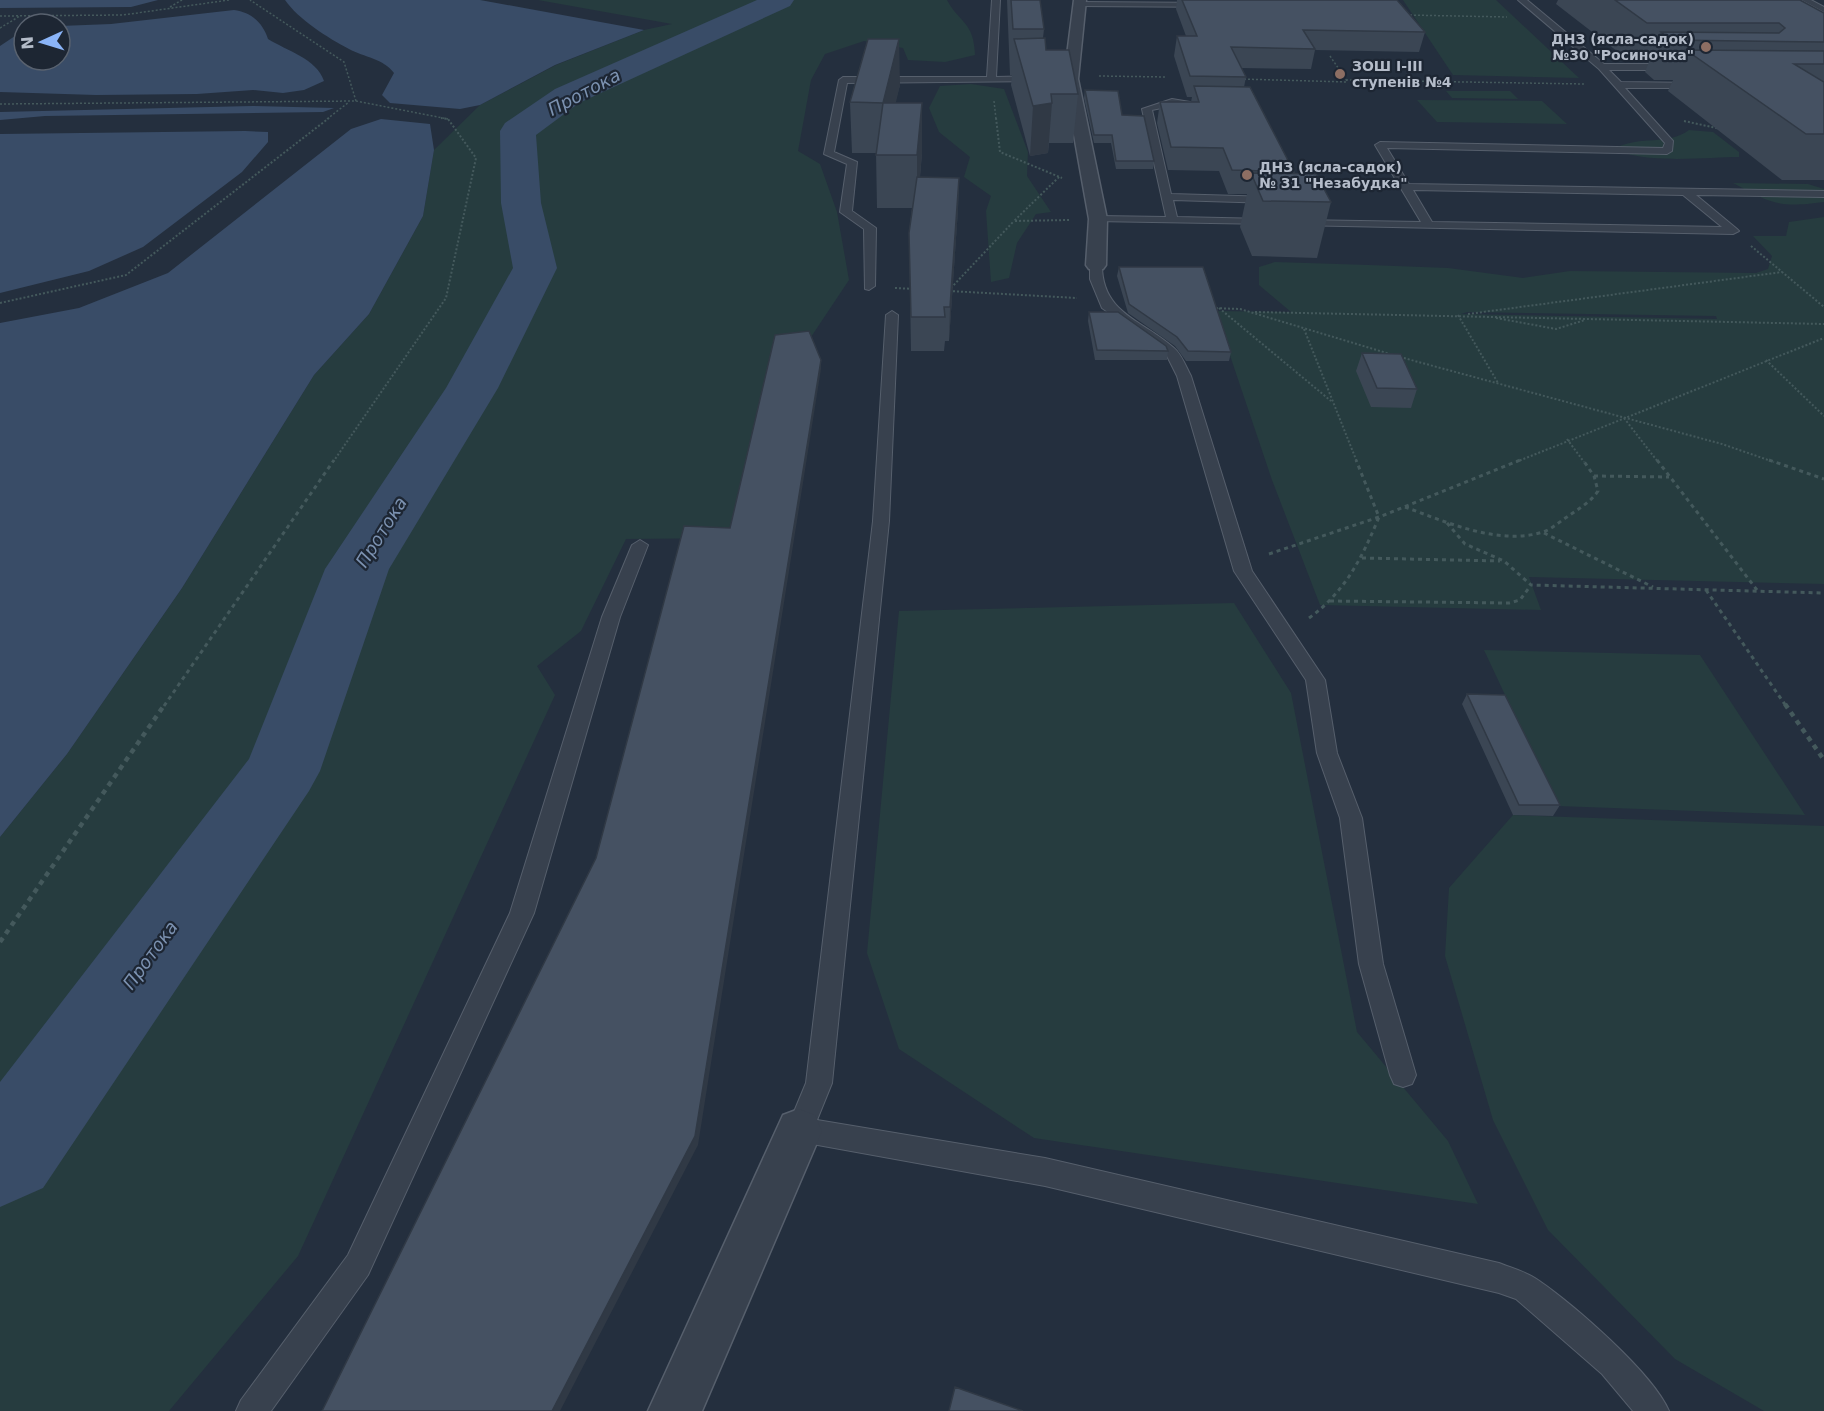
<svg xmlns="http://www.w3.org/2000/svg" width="1824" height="1411" font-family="'DejaVu Sans',sans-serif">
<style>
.green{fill:#263c3f;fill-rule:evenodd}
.water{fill:#394c67}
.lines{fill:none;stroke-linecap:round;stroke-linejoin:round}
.river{fill:#394c67;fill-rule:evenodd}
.service-casing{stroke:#565f6c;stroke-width:2}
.minor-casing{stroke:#565f6c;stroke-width:3}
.path-far3{stroke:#44595c;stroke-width:1.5;stroke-dasharray:2 2;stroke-linecap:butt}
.path-far2{stroke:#44595c;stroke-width:2;stroke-dasharray:2 2;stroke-linecap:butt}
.path-far1{stroke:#44595c;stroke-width:3;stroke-dasharray:4 4;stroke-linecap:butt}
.path{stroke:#44595c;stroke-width:4.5;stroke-dasharray:5 5;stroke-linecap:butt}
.service{fill:#38414e;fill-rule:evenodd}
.minor{fill:#38414e;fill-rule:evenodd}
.wall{fill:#3b4654}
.shaded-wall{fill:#303945}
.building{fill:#455162;stroke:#303945;stroke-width:1.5}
.education-dot{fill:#8d6e63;stroke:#1d2633;stroke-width:2}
.labels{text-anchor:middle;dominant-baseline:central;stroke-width:4.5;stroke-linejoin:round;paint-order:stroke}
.far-poi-label{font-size:14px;font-weight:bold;fill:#b4bcc9;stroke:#1d2633;text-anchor:start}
.water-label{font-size:18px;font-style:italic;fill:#7c92b1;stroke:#1d2633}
</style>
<rect width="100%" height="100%" fill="#242f3e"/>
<path class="green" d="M 538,0 L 947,0 C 959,23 974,21 975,55 L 945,62 L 908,60 L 903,48 L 864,41 L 825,54 L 811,80 L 798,151 L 820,164 L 837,212 L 849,280 L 809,340 L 731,538 L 626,539 L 581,631 L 537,666 L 555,695 L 298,1256 L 169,1411 L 0,1411 L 0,837 L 67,754 L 182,588 L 314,375 L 369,314 L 423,216 L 434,150 L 480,105 L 556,65 L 644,30 L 672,24 Z
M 1403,0 L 1496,0 L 1579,78 L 1453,75 Z
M 971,84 L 1004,89 L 1028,152 L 1027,176 L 1051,212 L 1036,214 L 1017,243 L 1009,278 L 991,282 L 986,211 L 991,196 L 964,177 L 970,157 L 939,132 L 929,108 L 940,86 Z
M 1446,91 L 1510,91 L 1518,99 L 1452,98 Z
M 1417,100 L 1542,101 L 1567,124 L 1437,122 Z
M 1689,130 L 1713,132 L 1739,152 L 1739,157 C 1710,157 1638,165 1616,148 C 1640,135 1668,146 1689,130 Z
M 1733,183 L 1808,184 L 1824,189 L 1824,202 C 1779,208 1772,204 1733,183 Z
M 1824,217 L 1824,584 L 1529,577 L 1541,610 L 1320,605 L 1272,480 L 1215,311 L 1291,312 L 1259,285 L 1259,267 L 1275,262 L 1369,265 L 1448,268 L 1523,278 L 1570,271 L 1756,273 L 1768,269 L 1772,256 L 1753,236 L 1786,236 L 1789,222 ZM 1468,312 L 1716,316 L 1717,319 L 1461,314 Z
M 1234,603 L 1291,693 L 1357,1032 L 1448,1141 L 1478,1204 L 1034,1138 L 899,1049 L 867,953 L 899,611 Z
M 1484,650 L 1700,655 L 1805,815 L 1557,806 Z
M 1513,815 L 1824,826 L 1824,1411 L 1764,1411 L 1675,1359 L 1548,1230 L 1493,1120 L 1445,956 L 1449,888 Z"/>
<path class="water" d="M 0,0 L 158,0 L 131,7 L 0,8 Z
M 285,0 L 480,0 L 644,30 L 555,65 L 480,105 L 460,109 L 390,103 L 382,95 L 394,73 C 384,59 364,57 349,49 C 328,38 298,19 285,0 Z
M 234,10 C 251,12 263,23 268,39 C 287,51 316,58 324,81 L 304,90 L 283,93 L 253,90 L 197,94 L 96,95 L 0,92 L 0,46 L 24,30 L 24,60 L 60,60 L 60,26 L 111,24 Z
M 252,106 L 334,108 L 323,112 L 45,116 L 0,120 L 0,112 Z
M 381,119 L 430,124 L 434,150 L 423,216 L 369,314 L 314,375 L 182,588 L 67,754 L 0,837 L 0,323 L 79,308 L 168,273 L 351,129 Z
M 245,131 L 268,132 L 268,142 L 242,172 L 143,247 L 89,271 L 0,293 L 0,134 Z"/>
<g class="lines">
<path class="river" d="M 757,0 L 794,0 L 790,6 L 579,103 L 536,135 L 541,203 L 557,268 L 498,388 L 389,569 L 320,771 L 309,791 L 43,1188 L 0,1207 L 0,1082 L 249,759 L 325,569 L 446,388 L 513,268 L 501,203 L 500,131 L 505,123 L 555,89 Z"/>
<g class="service-casing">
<path id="service" d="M 992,0 L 1000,0 L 996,77 L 1038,76 L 1042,79 L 1041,81 L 847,83 L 834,152 L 857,162 L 852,211 L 876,228 L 875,286 L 869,290 L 865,289 L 864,229 L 840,212 L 847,164 L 824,154 L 839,80 L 843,77 L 987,77 Z
M 1215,0 L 1223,0 L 1226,5 L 1222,7 L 1079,6 L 1075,4 L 1079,2 L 1217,3 Z
M 1518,0 L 1527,0 L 1604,64 L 1674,64 L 1678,67 L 1674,70 L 1609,70 L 1621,82 L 1699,83 L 1700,85 L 1696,88 L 1625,88 L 1673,141 L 1672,151 L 1667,154 L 1387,148 L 1409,184 L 1824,191 L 1824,197 L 1696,195 L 1737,229 L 1739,231 L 1733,234 L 1295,225 L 1293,223 L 1299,220 L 1421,222 L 1375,145 L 1380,142 L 1663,148 L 1665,143 L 1599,69 ZM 1413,190 L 1683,195 L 1722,227 L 1432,222 Z
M 1802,0 L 1811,0 L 1824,7 L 1824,12 Z
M 1172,99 L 1190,102 L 1152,110 L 1171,194 L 1272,197 L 1277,200 L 1272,203 L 1173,200 L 1177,217 L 1266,219 L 1272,222 L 1270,224 L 1094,221 L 1094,217 L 1098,216 L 1166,217 L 1142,109 Z
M 1096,261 L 1102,265 C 1102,314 1143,320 1174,348 C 1182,355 1186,367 1191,376 L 1252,571 L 1325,680 L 1337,753 L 1362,818 L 1383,964 L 1416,1075 L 1412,1084 L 1403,1087 L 1394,1084 L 1390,1075 L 1359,964 L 1340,818 L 1317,753 L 1306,680 L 1234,571 L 1177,376 L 1166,354 L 1102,308 L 1090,279 L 1090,265 Z
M 892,311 L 898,315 L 889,521 L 832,1083 L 817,1120 L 1045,1158 L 1499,1263 C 1511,1268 1527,1272 1538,1280 C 1573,1304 1653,1373 1669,1411 L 1633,1411 L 1602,1374 L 1516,1299 L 1499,1293 L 1045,1186 L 790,1140 L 786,1131 L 806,1083 L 873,521 L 886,315 Z
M 640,540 L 648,545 L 620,617 L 534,913 L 368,1275 L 271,1411 L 236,1411 L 241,1400 L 348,1255 L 510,913 L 602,617 L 632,545 Z"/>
</g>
<g class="minor-casing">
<path id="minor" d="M 1074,0 L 1086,0 L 1078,79 L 1107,219 L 1106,265 L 1103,269 L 1089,269 L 1086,265 L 1089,219 L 1064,79 Z
M 799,1109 L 815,1115 L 822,1131 L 702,1411 L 648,1411 L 783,1115 Z"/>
</g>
<path class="path-far3" d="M 170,7 L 182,0
M 1406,15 L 1507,17
M 0,16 L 123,15 L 229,0
M 0,28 L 20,16
M 1330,56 L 1347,81
M 1099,76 L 1167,77
M 1240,79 L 1348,82
M 1346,80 L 1584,84
M 356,101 L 448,119
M 994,101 L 996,119
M 0,104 L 356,101 L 344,62 L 250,0
M 327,119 L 349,102"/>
<path class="path-far2" d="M 996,118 L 1000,152 L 1062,178
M 1684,121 L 1721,129
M 1059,177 L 1014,221 L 1069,220
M 1751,246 L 1824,307
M 895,288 L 915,289
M 951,288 L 1014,221
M 949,291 L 1077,298
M 0,303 L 126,275 L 329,118
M 1212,308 L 1240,309 L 1390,354
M 1219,308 L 1331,401
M 1255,312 L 1824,324
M 1468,314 L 1782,272
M 1458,315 L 1498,383
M 1496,318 L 1556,329 L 1585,320
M 1304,329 L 1357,462
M 1400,357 L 1722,444 L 1774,462
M 1766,360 L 1824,416
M 1624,418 L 1658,462
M 1567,439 L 1584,462
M 333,462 L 446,298 L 476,158 L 448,119 L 441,118
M 1516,462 L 1824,338"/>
<path class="path-far1" d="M 1657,460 L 1757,590
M 1769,460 L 1824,479
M 1594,476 L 1669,477
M 1405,507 C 1446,522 1499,546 1543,532 C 1552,529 1559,522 1567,517 C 1578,509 1590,503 1598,491 L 1594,476 L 1583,460
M 1447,523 L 1465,544 L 1504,561 L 1531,585 L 1824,593
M 1544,533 L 1653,587
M 1269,554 L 1379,517 L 1520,460
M 1362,558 L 1500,561
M 1706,590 L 1786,706
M 1330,601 L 1509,603 L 1520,600 L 1531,585
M 1309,618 C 1345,592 1362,558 1379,517 L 1356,460
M 164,706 L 334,460"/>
<path class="path" d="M 1785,704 L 1824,760
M 0,942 L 165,704"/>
<use href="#service" class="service"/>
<use href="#minor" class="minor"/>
</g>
<path class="wall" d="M 1007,0 L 1040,0 L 1044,29 L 1043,38 L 1046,50 L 1078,94 L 1073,143 L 1049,143 L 1048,153 L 1030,156 L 1011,85 L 1012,75 L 1010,75 Z
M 1172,0 L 1397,0 L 1425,32 L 1419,52 L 1315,50 L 1311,69 L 1241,68 L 1246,77 L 1244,87 L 1294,172 L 1293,173 L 1331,202 L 1317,258 L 1252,256 L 1240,227 L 1247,194 L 1228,194 L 1219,171 L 1168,170 L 1157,123 L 1160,102 L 1191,102 L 1192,97 L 1187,97 L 1174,56 L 1177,36 L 1186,36 L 1176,9 L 1177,0 Z
M 1558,0 L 1800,0 L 1824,13 L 1824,180 L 1782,180 L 1668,91 L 1673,80 L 1654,80 L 1645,72 L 1649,62 L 1631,62 L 1556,4 Z
M 900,85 L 895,103 L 922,153 L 920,177 L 959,178 L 958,209 L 949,341 L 945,341 L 944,351 L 911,351 L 909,233 L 912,208 L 877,208 L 876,153 L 852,153 L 850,102 Z
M 1085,90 L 1122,115 L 1154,161 L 1153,169 L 1116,169 L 1111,143 L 1094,143 L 1084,98 Z
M 1119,267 L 1231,352 L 1229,361 L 1186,361 L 1175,346 L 1128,313 L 1117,276 Z
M 1089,312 L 1168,351 L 1167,360 L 1095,360 L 1088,321 Z
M 1362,353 L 1417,389 L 1411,408 L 1371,407 L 1356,371 Z
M 1467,694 L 1560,805 L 1553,816 L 1513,815 L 1462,704 Z"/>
<path class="shaded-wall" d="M 899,39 L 900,85 L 884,153 L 883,103 Z
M 922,103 L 922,153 L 917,208 L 917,155 Z
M 1052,103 L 1048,153 L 1030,156 L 1033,106 Z
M 959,178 L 958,209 L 949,341 L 950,307 Z
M 821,360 L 821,369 L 698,1145 L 560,1411 L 552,1411 Z"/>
<path class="building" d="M 1011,0 L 1040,0 L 1044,29 L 1013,29 Z
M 1182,0 L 1397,0 L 1425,32 L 1303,30 L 1315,49 L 1231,47 L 1246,77 L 1190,76 L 1177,36 L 1197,36 Z
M 1615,0 L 1800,0 L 1824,13 L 1824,42 L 1671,40 L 1661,32 L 1779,33 L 1785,28 L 1779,23 L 1647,23 Z
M 1045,38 L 1046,50 L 1069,50 L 1078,94 L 1051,94 L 1052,103 L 1033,106 L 1014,39 Z
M 868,39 L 899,39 L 883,103 L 850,102 Z
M 1686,50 L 1824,51 L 1824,64 L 1794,64 L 1824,82 L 1824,134 L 1806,134 Z
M 1194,86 L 1250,87 L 1294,172 L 1232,170 L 1223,148 L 1171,147 L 1160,102 L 1199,102 Z
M 1085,90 L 1118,91 L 1122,115 L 1144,116 L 1154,161 L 1116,161 L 1112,135 L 1094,135 Z
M 883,103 L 922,103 L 917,155 L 876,155 Z
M 1251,173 L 1316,174 L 1331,202 L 1263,201 Z
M 917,177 L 959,178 L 950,307 L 944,307 L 945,317 L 911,317 L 909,233 Z
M 1119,267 L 1203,267 L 1231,352 L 1188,351 L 1177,337 L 1129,304 Z
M 1089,312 L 1118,312 L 1166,346 L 1168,351 L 1097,350 Z
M 809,331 L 821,360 L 695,1136 L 552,1411 L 322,1411 L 596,858 L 684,526 L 730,528 L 775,335 Z
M 1362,353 L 1401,354 L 1417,389 L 1377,388 Z
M 1467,694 L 1505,695 L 1560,805 L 1519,805 Z
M 955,1387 L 1023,1411 L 949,1411 Z"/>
<g class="education-dot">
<circle cx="1706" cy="47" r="6"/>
<circle cx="1340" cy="74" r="6"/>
<circle cx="1247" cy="175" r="6"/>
</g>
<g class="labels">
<g class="far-poi-label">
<text x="1694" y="39" text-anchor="end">ДНЗ (ясла-садок)<tspan x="1694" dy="16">№30 "Росиночка"</tspan></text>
<text x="1352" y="66">ЗОШ І-ІІІ<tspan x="1352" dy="16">ступенів №4</tspan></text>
<text x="1259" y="167">ДНЗ (ясла-садок)<tspan x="1259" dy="16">№ 31 "Незабудка"</tspan></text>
</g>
<g class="water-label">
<text transform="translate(584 92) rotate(-28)">Протока</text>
<text transform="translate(381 532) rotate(-58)">Протока</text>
<text transform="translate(150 955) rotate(-54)">Протока</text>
</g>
</g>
<g transform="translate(42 42) rotate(266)"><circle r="28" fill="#1d2633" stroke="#59626f" stroke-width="1.5"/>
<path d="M0-4.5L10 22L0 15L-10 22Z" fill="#8ab4f8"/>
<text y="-9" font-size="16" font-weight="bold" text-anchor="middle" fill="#b4bcc9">N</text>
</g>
</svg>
